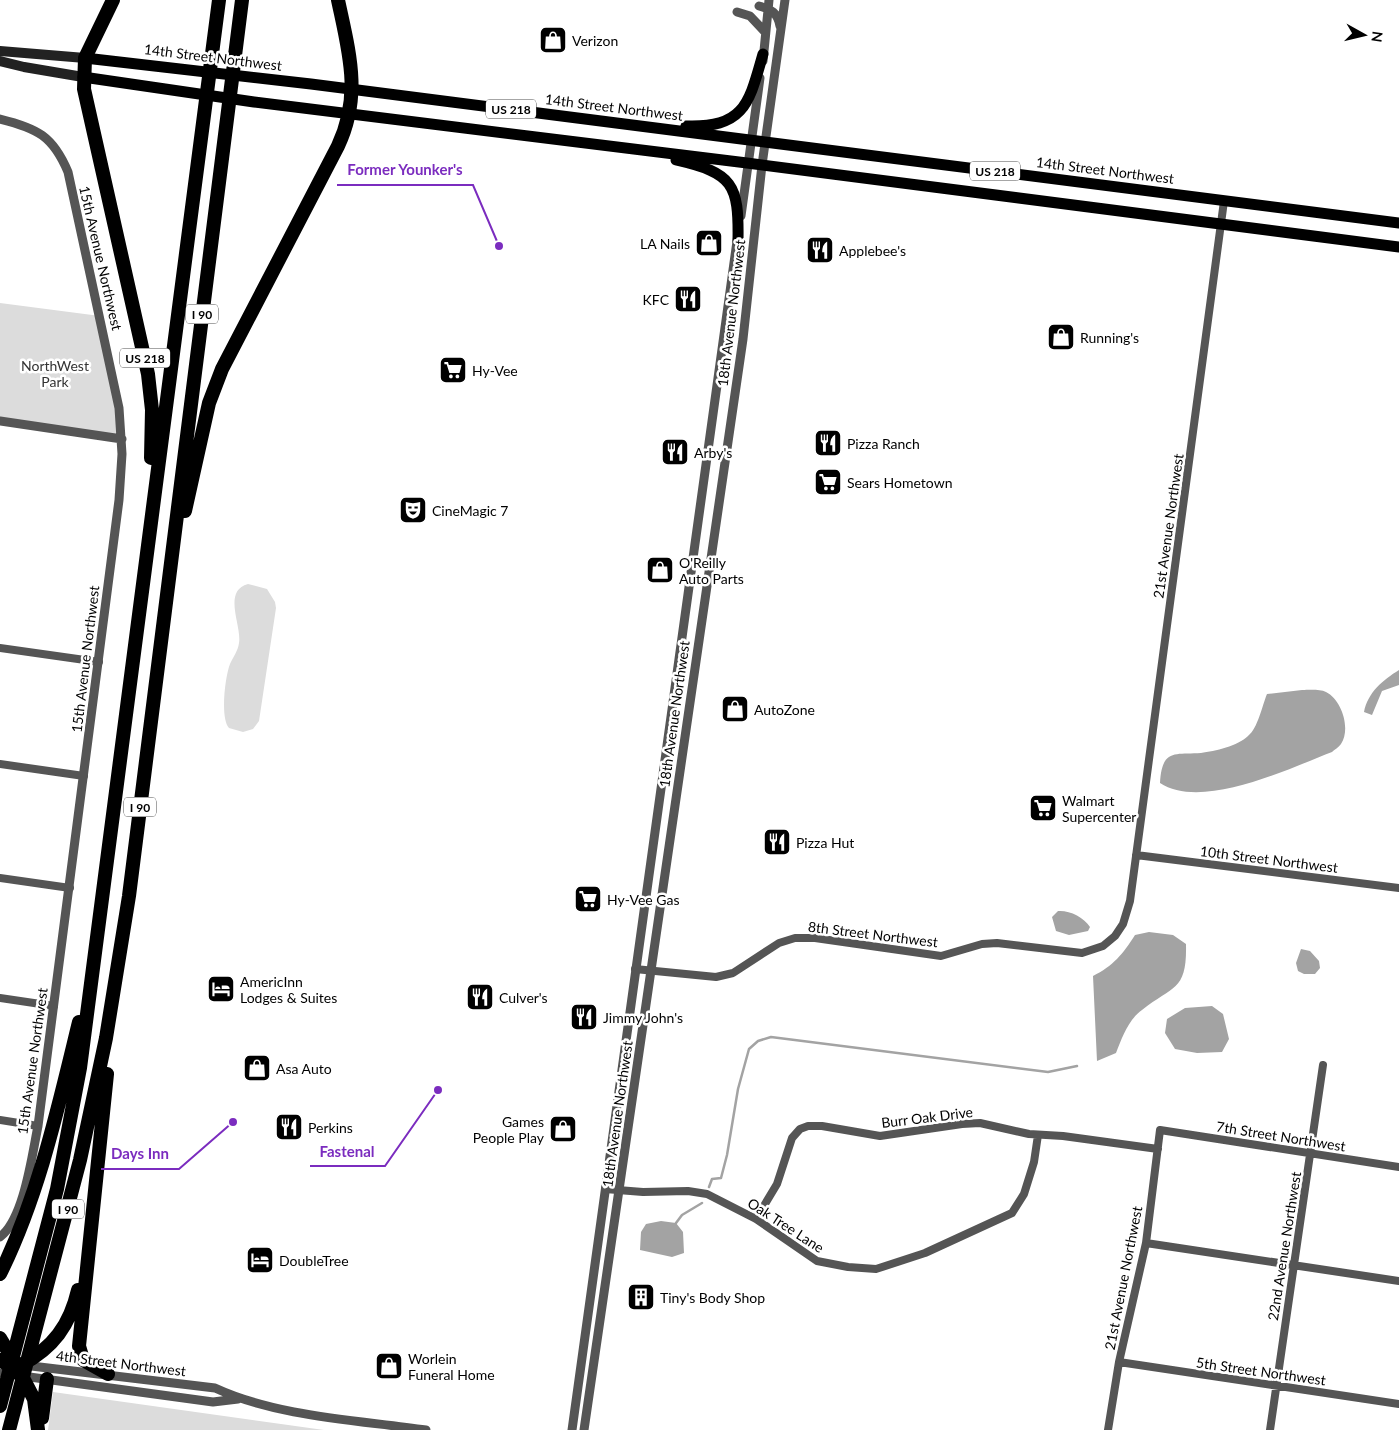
<svg xmlns="http://www.w3.org/2000/svg" width="1399" height="1430" font-family="Lato,sans-serif">
<style>
.green{fill:#dcdcdc}
.water{fill:#a3a3a3}
.lines{fill:none;stroke-linecap:round;stroke-linejoin:round}
.stream{stroke:#a3a3a3;stroke-width:2.5}
.minor{stroke:#555;stroke-width:8}
.tertiary{stroke:#555;stroke-width:9}
.secondary{stroke:#222;stroke-width:10}
.primary{stroke:#000;stroke-width:11}
.motorway{stroke:#000;stroke-width:14}
.labels{text-anchor:middle;dominant-baseline:central;stroke-width:5;stroke-linejoin:round;paint-order:stroke}
.shield{fill:#fff;stroke:#4c4c4c;stroke-width:1}
.shield-label{font-size:12px;font-weight:bold;fill:#000}
.poi-label{font-size:14px;fill:#000;stroke:#fff;text-anchor:start}
.street-label{font-size:14px;fill:#000;stroke:#fff}
.park-label{font-size:14px;fill:#333;stroke:#fff}
.leader{fill:none;stroke:#7b2cbf;stroke-width:2}
.callout-dot{fill:#7b2cbf;stroke:#fff;stroke-width:2}
.callout-label{font-size:15px;text-anchor:middle;font-weight:bold;fill:#7b2cbf;stroke:#fff;stroke-width:5;stroke-linejoin:round;paint-order:stroke}
</style>
<rect width="100%" height="100%" fill="#fff"/>
<path class="green" d="M 0,303 L 100,316 L 122,439 L 0,421 Z
M 248,584 L 267,589 L 275,602 L 276,608 L 259,721 L 253,729 L 243,732 L 229,728 C 220,718 225,677 230,664 C 233,657 238,651 239,643 C 242,626 222,591 248,584 Z
M 53,1392 L 324,1430 L 48,1430 Z"/>
<path class="water" d="M 1399,670 L 1399,685 L 1382,691 L 1372,715 L 1364,712 C 1368,692 1383,680 1399,670 Z
M 1302,690 C 1309,690 1320,689 1326,692 C 1342,700 1351,729 1341,744 C 1339,747 1334,750 1332,752 C 1290,768 1202,811 1160,783 C 1162,748 1175,755 1201,753 C 1215,751 1238,746 1248,736 C 1258,728 1262,706 1267,694 Z
M 1058,911 C 1069,910 1084,917 1090,927 L 1088,931 L 1069,935 L 1056,931 L 1052,917 Z
M 1149,932 L 1173,935 L 1186,944 C 1187,991 1174,985 1142,1010 C 1128,1020 1122,1038 1116,1053 L 1097,1061 L 1093,976 C 1113,966 1123,954 1135,935 Z
M 1301,949 L 1310,951 L 1319,961 L 1320,968 L 1315,974 L 1304,974 L 1298,971 L 1296,963 Z
M 1212,1006 L 1223,1014 L 1229,1039 L 1222,1052 L 1197,1053 L 1175,1049 L 1165,1033 L 1167,1019 L 1185,1008 Z
M 661,1221 L 676,1223 L 683,1232 L 684,1253 L 672,1257 L 640,1250 L 641,1232 L 646,1224 Z"/>
<g class="lines">
<path class="stream" d="M 709,1187 L 712,1179 L 721,1178 L 727,1155 L 738,1089 L 749,1049 L 758,1041 L 771,1037 L 1048,1072 L 1077,1066
M 676,1223 L 682,1215 L 702,1203"/>
<path class="minor" d="M 0,648 L 99,662
M 0,764 L 84,776
M 1136,855 L 1399,888
M 0,878 L 70,888
M 635,969 L 716,977 L 733,973 L 779,943 L 795,938 L 815,938 L 941,956 L 982,944 L 997,943 L 1082,953 L 1103,946 L 1115,936 L 1123,924 L 1130,901 L 1224,201
M 0,998 L 54,1006
M 0,1120 L 38,1126
M 605,1189 L 643,1192 L 688,1191 L 707,1194 L 756,1219 L 817,1261 L 848,1267 L 876,1269 L 925,1253 L 1012,1213 L 1024,1194 L 1034,1162 L 1038,1135
M 756,1219 L 777,1184 L 792,1138 L 800,1129 L 808,1126 L 822,1126 L 880,1136 L 962,1124 L 980,1123 L 1029,1134 L 1063,1136 L 1158,1149
M 1146,1243 L 1399,1281
M 1119,1362 L 1399,1404
M 1108,1430 L 1119,1362 L 1146,1243 L 1160,1130 L 1399,1167
M 1270,1430 L 1323,1065"/>
<path class="tertiary" d="M 759,6 C 771,9 778,13 780,26
M 737,12 L 750,16 L 765,32
M 763,61 L 769,0
M 0,119 C 37,128 53,136 68,172 L 119,408 L 122,454 L 119,500 L 38,1126 C 32,1155 24,1219 0,1237
M 741,216 L 760,78
M 0,421 L 122,439
M 23,1365 L 215,1388 C 278,1417 357,1420 426,1430
M 0,1373 L 213,1402 L 238,1399
M 572,1430 L 738,234
M 584,1430 L 743,339 L 762,165 L 785,0"/>
<path class="secondary" d="M 0,51 L 85,58
M 0,61 L 24,67 L 83,77"/>
<path class="primary" d="M 85,58 L 311,84 L 1399,223
M 83,77 L 254,102 L 747,163 L 1399,247
M 686,126 C 745,128 749,103 763,54
M 676,160 C 733,173 739,184 738,241"/>
<path class="motorway" d="M 113,0 L 85,58 L 84,89 L 148,374 L 152,410 L 151,458
M 185,511 L 209,403 L 222,369 L 338,146 C 362,95 349,52 338,0
M 107,1074 L 79,1346 L 83,1360 L 108,1374
M 0,1274 C 39,1195 58,1108 79,1022
M 0,1338 L 15,1363
M 1,1360 L 22,1376 L 34,1399 L 38,1430
M 21,1365 C 53,1348 70,1325 78,1290
M 0,1406 L 57,1189 L 80,1068 L 219,0
M 42,1418 L 47,1379
M 9,1430 L 80,1160 L 106,1038 L 129,896 L 242,0"/>
</g>
<defs>
<g id="shop-square" transform="scale(1.4375)"><rect x="-9" y="-9" width="18" height="18" rx="4" fill="#000" stroke="#fff"/><path d="M-5-2.5h2.3a2.7 3.5 0 0 1 5.4 0H5L5.5 6h-11ZM-1.5-2.5h3a1.5 2.3 0 0 0-3 0Z" fill="#fff"/></g>
<g id="restaurant-square" transform="scale(1.4375)"><rect x="-9" y="-9" width="18" height="18" rx="4" fill="#000" stroke="#fff"/><path d="M-5-6h1v4h1v-4h1v4h1v-4h1v5L-1.5 .5V6h-2V.5L-5-1ZM5-6V6H3V1.5H1.5Q1.5-4 5-6Z" fill="#fff"/></g>
<g id="supermarket-square" transform="scale(1.4375)"><rect x="-9" y="-9" width="18" height="18" rx="4" fill="#000" stroke="#fff"/><path d="M-6-5.5h2.5l.6 2H6L4.5 2H-2.5L-4.4-4H-6ZM-1.5 3.2a1.3 1.3 0 1 0 .1 0ZM3 3.2a1.3 1.3 0 1 0 .1 0Z" fill="#fff"/></g>
<g id="theatre-square" transform="scale(1.4375)"><rect x="-9" y="-9" width="18" height="18" rx="4" fill="#000" stroke="#fff"/><path d="M-5-5.5Q0-4 5-5.5V0Q5 5 0 6Q-5 5-5 0ZM-3.3-2.5H-1v1.5H-3.3ZM1-2.5H3.3v1.5H1ZM-2.8 1Q0 5.5 2.8 1Z" fill="#fff"/></g>
<g id="hotel-square" transform="scale(1.4375)"><rect x="-9" y="-9" width="18" height="18" rx="4" fill="#000" stroke="#fff"/><path d="M-6-4.5h1.5V1H6V5H4.5V3h-9V5H-6ZM-4 0a1.8 1.8 0 1 1 3.6 0ZM.5 0V-2.5h3Q6-2.5 6 0Z" fill="#fff"/></g>
<g id="building-square" transform="scale(1.4375)"><rect x="-9" y="-9" width="18" height="18" rx="4" fill="#000" stroke="#fff"/><path d="M-4-6H4V6H1V3H-1V6H-4ZM-2.5-4.3h1.7v1.8h-1.7ZM.8-4.3h1.7v1.8H.8ZM-2.5-1h1.7V.8h-1.7ZM.8-1h1.7V.8H.8Z" fill="#fff"/></g>
</defs>
<g fill-rule="evenodd">
<use href="#shop-square" x="553" y="40"/>
<use href="#shop-square" x="709" y="243"/>
<use href="#restaurant-square" x="820" y="250"/>
<use href="#restaurant-square" x="688" y="299"/>
<use href="#shop-square" x="1061" y="337"/>
<use href="#supermarket-square" x="453" y="370"/>
<use href="#restaurant-square" x="828" y="443"/>
<use href="#restaurant-square" x="675" y="452"/>
<use href="#supermarket-square" x="828" y="482"/>
<use href="#theatre-square" x="413" y="510"/>
<use href="#shop-square" x="660" y="570"/>
<use href="#shop-square" x="735" y="709"/>
<use href="#supermarket-square" x="1043" y="808"/>
<use href="#restaurant-square" x="777" y="842"/>
<use href="#supermarket-square" x="588" y="899"/>
<use href="#hotel-square" x="221" y="989"/>
<use href="#restaurant-square" x="480" y="997"/>
<use href="#restaurant-square" x="584" y="1017"/>
<use href="#shop-square" x="257" y="1068"/>
<use href="#restaurant-square" x="289" y="1127"/>
<use href="#shop-square" x="563" y="1129"/>
<use href="#hotel-square" x="260" y="1260"/>
<use href="#building-square" x="641" y="1297"/>
<use href="#shop-square" x="389" y="1366"/>
</g>
<g class="labels">
<g class="shield">
<rect x="486" y="99.5" width="50" height="19" rx="4"/>
<rect x="970" y="161.5" width="50" height="19" rx="4"/>
<rect x="186" y="304.5" width="32" height="19" rx="4"/>
<rect x="120" y="348.5" width="50" height="19" rx="4"/>
<rect x="124" y="797.5" width="32" height="19" rx="4"/>
<rect x="52" y="1199.5" width="32" height="19" rx="4"/>
</g>
<g class="shield-label">
<text x="511" y="109">US 218</text>
<text x="995" y="171">US 218</text>
<text x="202" y="314">I 90</text>
<text x="145" y="358">US 218</text>
<text x="140" y="807">I 90</text>
<text x="68" y="1209">I 90</text>
</g>
<g class="poi-label">
<text x="572" y="40">Verizon</text>
<text x="690" y="243" text-anchor="end">LA Nails</text>
<text x="839" y="250">Applebee's</text>
<text x="669" y="299" text-anchor="end">KFC</text>
<text x="1080" y="337">Running's</text>
<text x="472" y="370">Hy-Vee</text>
<text x="847" y="443">Pizza Ranch</text>
<text x="694" y="452">Arby's</text>
<text x="847" y="482">Sears Hometown</text>
<text x="432" y="510">CineMagic 7</text>
<text x="679" y="562">O'Reilly<tspan x="679" dy="16">Auto Parts</tspan></text>
<text x="754" y="709">AutoZone</text>
<text x="1062" y="800">Walmart<tspan x="1062" dy="16">Supercenter</tspan></text>
<text x="796" y="842">Pizza Hut</text>
<text x="607" y="899">Hy-Vee Gas</text>
<text x="240" y="981">AmericInn<tspan x="240" dy="16">Lodges &amp; Suites</tspan></text>
<text x="499" y="997">Culver's</text>
<text x="603" y="1017">Jimmy John's</text>
<text x="276" y="1068">Asa Auto</text>
<text x="544" y="1121" text-anchor="end">Games<tspan x="544" dy="16">People Play</tspan></text>
<text x="308" y="1127">Perkins</text>
<text x="279" y="1260">DoubleTree</text>
<text x="660" y="1297">Tiny's Body Shop</text>
<text x="408" y="1358">Worlein<tspan x="408" dy="16">Funeral Home</tspan></text>
</g>
<g class="street-label">
<text transform="translate(213 57) rotate(7)">14th Street Northwest</text>
<text transform="translate(614 107) rotate(7)">14th Street Northwest</text>
<text transform="translate(1105 170) rotate(7)">14th Street Northwest</text>
<text transform="translate(101 258) rotate(77)">15th Avenue Northwest</text>
<text transform="translate(731 313) rotate(-83)">18th Avenue Northwest</text>
<text transform="translate(1168 526) rotate(-82)">21st Avenue Northwest</text>
<text transform="translate(85 659) rotate(-83)">15th Avenue Northwest</text>
<text transform="translate(674 714) rotate(-82)">18th Avenue Northwest</text>
<text transform="translate(1269 859) rotate(7)">10th Street Northwest</text>
<text transform="translate(873 934) rotate(7)">8th Street Northwest</text>
<text transform="translate(32 1061) rotate(-82)">15th Avenue Northwest</text>
<text transform="translate(617 1114) rotate(-82)">18th Avenue Northwest</text>
<text transform="translate(927 1117) rotate(-7)">Burr Oak Drive</text>
<text transform="translate(1281 1136) rotate(9)">7th Street Northwest</text>
<text transform="translate(786 1225) rotate(33)">Oak Tree Lane</text>
<text transform="translate(1284 1246) rotate(-81)">22nd Avenue Northwest</text>
<text transform="translate(1123 1278) rotate(-79)">21st Avenue Northwest</text>
<text transform="translate(121 1363) rotate(7)">4th Street Northwest</text>
<text transform="translate(1261 1371) rotate(8)">5th Street Northwest</text>
</g>
<g class="park-label">
<text x="55" y="365">NorthWest<tspan x="55" dy="16">Park</tspan></text>
</g>
</g>
<path class="leader" d="M499 246L473 185H337M438 1090L385 1166H310M233 1122L179 1169H101"/>
<g class="callout-dot">
<circle cx="499" cy="246" r="5"/>
<circle cx="438" cy="1090" r="5"/>
<circle cx="233" cy="1122" r="5"/>
</g>
<g class="callout-label">
<text x="405" y="175">Former Younker's</text>
<text x="347" y="1157">Fastenal</text>
<text x="140" y="1159">Days Inn</text>
</g>
<g transform="translate(1364 35) rotate(98)" stroke="#ffffff" stroke-width="4" paint-order="stroke">
<path d="M0-4L9 19L0 12L-9 19Z" fill="#000000"/>
<text y="-8" font-size="14" font-weight="bold" text-anchor="middle" fill="#000000">N</text>
</g>
</svg>
